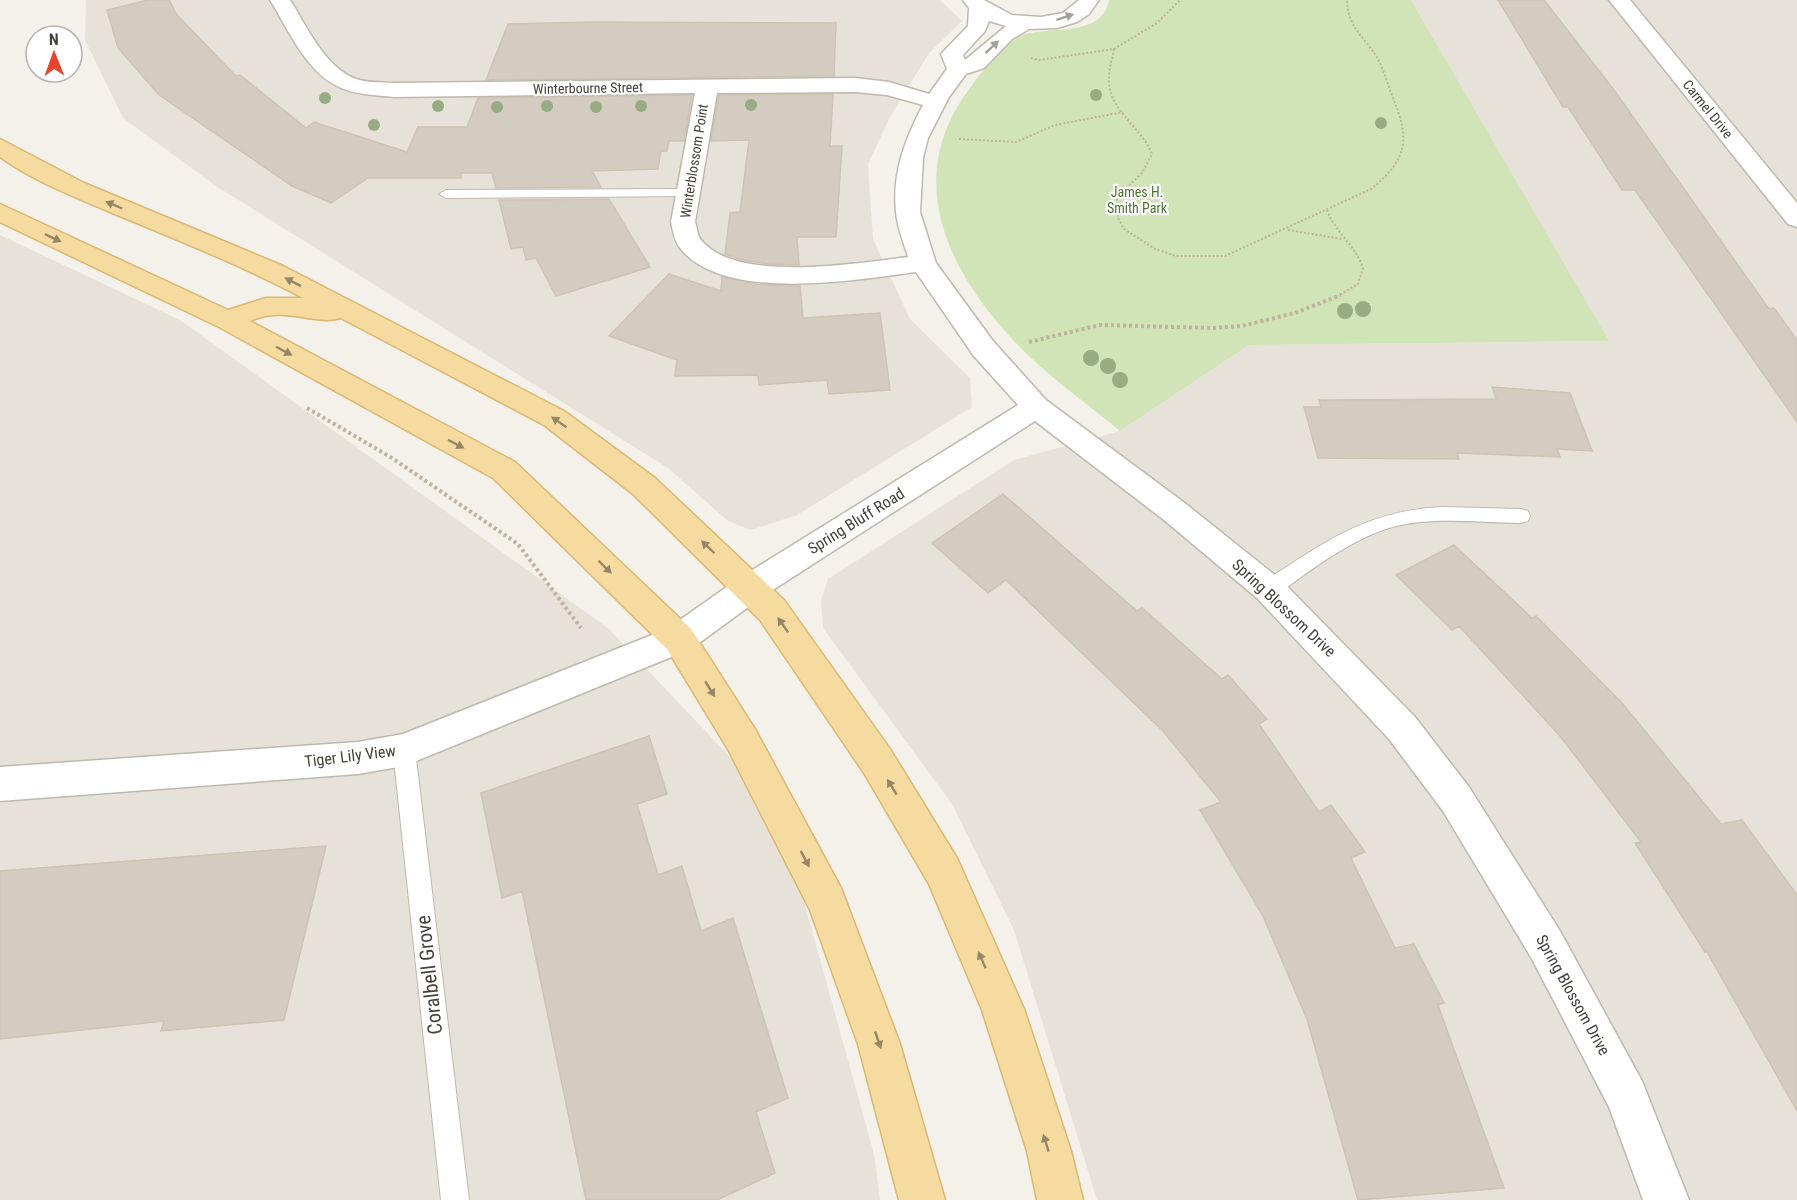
<svg xmlns="http://www.w3.org/2000/svg" width="1797" height="1200" font-family="'Roboto Condensed',sans-serif">
<style>
.residential{fill:#e7e2d9}
.green{fill:#d1e4b7}
.building{fill:#d4ccc0;stroke:#cec4b4;stroke-width:1.5}
.lines{fill:none;stroke-linecap:round;stroke-linejoin:round}
.service-casing{stroke:#beb8ad;stroke-width:2}
.minor-casing{stroke:#beb8ad;stroke-width:3}
.tertiary-casing{stroke:#beb8ad;stroke-width:3}
.primary-casing{stroke:#dab872;stroke-width:3}
.path-far1{stroke:#bfb3a0;stroke-width:2;stroke-dasharray:2 2;stroke-linecap:butt}
.path{stroke:#bfb3a0;stroke-width:4;stroke-dasharray:3 3;stroke-linecap:butt}
.service{fill:#fff;fill-rule:evenodd}
.minor{fill:#fff;fill-rule:evenodd}
.tertiary{fill:#fff;fill-rule:evenodd}
.primary{fill:#f6dba1;fill-rule:evenodd}
.tree{fill:#98ac84}
.oneway{fill:#a3a09c}
.oneway2{fill:#968668}
.labels{text-anchor:middle;dominant-baseline:central;stroke-width:4.5;stroke-linejoin:round;paint-order:stroke}
.far-street-label{font-size:14px;fill:#474139;stroke:#fff}
.far-park-label{font-size:14px;fill:#4c7430;stroke:#fff}
.street-label{font-size:16px;fill:#474139;stroke:#fff}
.near-street-label{font-size:20px;fill:#474139;stroke:#fff}
</style>
<rect width="100%" height="100%" fill="#f4f0ea"/>
<path class="residential" d="M 86,0 L 940,0 L 962,21 L 929,53 L 890,117 L 868,164 L 873,239 L 910,319 L 970,378 L 972,407 L 797,515 L 751,530 L 728,521 L 668,468 L 216,186 L 123,118 L 85,40 Z
M 1411,0 L 1797,0 L 1797,1200 L 1097,1200 L 1014,930 L 952,804 L 823,628 L 821,601 L 828,579 L 1014,460 L 1120,431 L 1249,345 L 1608,341 Z
M 0,235 L 180,320 L 609,629 L 778,808 L 874,1154 L 880,1200 L 0,1200 Z"/>
<path class="green" d="M 1109,0 L 1411,0 L 1609,341 L 1249,345 L 1120,431 C 1085,402 1046,375 1015,342 C 953,277 905,187 961,101 C 972,84 1003,42 1023,35 C 1048,26 1103,38 1109,0 Z"/>
<path class="building" d="M 148,0 L 169,0 L 177,15 L 236,76 L 240,75 L 306,128 L 314,122 L 407,152 L 418,127 L 467,127 L 478,98 L 692,95 L 684,141 L 669,141 L 667,151 L 661,151 L 658,169 L 592,171 L 601,187 L 496,188 L 492,173 L 461,173 L 461,178 L 368,178 L 331,203 L 292,186 L 159,95 L 118,48 L 107,10 Z
M 1498,0 L 1544,0 L 1614,90 L 1769,309 L 1774,308 L 1797,340 L 1797,422 L 1635,190 L 1622,190 L 1568,107 L 1563,107 Z
M 593,22 L 836,23 L 834,76 L 486,80 L 508,24 Z
M 833,94 L 830,146 L 842,146 L 836,237 L 797,237 L 799,265 L 769,264 L 742,260 L 725,254 L 730,213 L 740,212 L 749,140 L 711,141 L 719,95 Z
M 609,199 L 650,267 L 556,296 L 536,258 L 526,260 L 523,247 L 511,249 L 499,200 Z
M 669,274 L 721,291 L 722,277 L 757,284 L 800,286 L 803,318 L 880,313 L 890,390 L 829,394 L 827,380 L 759,385 L 758,375 L 675,376 L 677,360 L 609,336 Z
M 1492,387 L 1570,393 L 1592,451 L 1557,449 L 1560,457 L 1457,453 L 1459,459 L 1318,458 L 1304,407 L 1321,407 L 1319,400 L 1496,399 Z
M 1003,494 L 1137,611 L 1142,608 L 1222,679 L 1228,675 L 1267,719 L 1259,724 L 1319,812 L 1331,805 L 1365,852 L 1351,858 L 1395,948 L 1414,944 L 1444,1003 L 1438,1005 L 1504,1188 L 1358,1200 L 1307,1019 L 1263,916 L 1200,810 L 1221,802 L 1163,731 L 1006,580 L 988,593 L 932,543 Z
M 1454,545 L 1532,618 L 1536,616 L 1622,703 L 1721,824 L 1742,820 L 1797,895 L 1797,1111 L 1707,952 L 1705,952 L 1635,843 L 1641,842 L 1560,736 L 1459,626 L 1452,630 L 1396,575 Z
M 649,736 L 667,794 L 637,804 L 658,875 L 682,866 L 701,931 L 733,918 L 788,1098 L 756,1112 L 775,1173 L 717,1200 L 586,1200 L 522,891 L 502,898 L 481,793 Z
M 326,846 L 284,1020 L 161,1031 L 164,1021 L 0,1039 L 0,871 Z"/>
<g class="lines">
<g class="service-casing">
<path id="service" d="M 689,189 L 696,193 L 694,196 L 446,198 L 439,194 L 446,190 Z
M 1443,507 L 1521,509 L 1528,511 L 1530,516 L 1528,521 L 1521,523 C 1476,523 1426,515 1383,530 C 1344,544 1310,571 1276,595 L 1269,597 L 1262,595 L 1259,589 L 1262,583 C 1323,543 1367,510 1443,507 Z
M 404,740 L 412,743 L 415,750 L 469,1200 L 441,1200 L 393,750 L 396,743 Z"/>
</g>
<g class="minor-casing">
<path id="minor" d="M 270,0 L 290,0 C 307,26 324,67 356,79 C 368,83 382,82 394,83 L 855,78 L 889,82 L 929,94 L 947,69 L 941,54 L 968,26 L 969,8 L 963,0 L 984,0 L 1012,15 L 1041,17 L 1063,13 L 1079,0 L 1099,0 L 1089,14 L 1077,22 L 1057,28 L 1029,29 L 1012,39 L 984,68 L 966,74 L 949,97 L 928,138 L 923,158 L 920,212 L 936,263 L 993,341 L 1046,400 L 1186,504 L 1281,580 L 1415,717 L 1469,787 L 1560,931 L 1642,1081 L 1689,1200 L 1643,1200 L 1609,1107 L 1532,959 L 1443,811 L 1389,739 L 1257,598 L 1164,520 L 1035,421 L 762,597 L 691,649 L 404,766 L 358,774 L 0,801 L 0,767 L 358,742 L 403,734 L 667,629 L 738,579 L 1018,405 L 973,355 L 916,272 C 855,280 723,303 680,248 C 674,240 673,231 671,222 L 695,93 L 394,97 C 376,95 356,95 339,87 C 306,72 288,29 270,0 ZM 989,21 L 1006,26 L 965,60 L 963,55 L 985,31 ZM 855,92 L 887,95 L 923,105 C 905,139 892,173 896,212 C 897,227 904,243 908,257 C 859,263 736,284 701,240 C 697,235 697,227 695,222 L 717,93 Z"/>
</g>
<g class="tertiary-casing">
<path id="tertiary" d="M 1609,0 L 1630,0 L 1797,203 L 1797,227 L 1788,224 Z"/>
</g>
<g class="primary-casing">
<path id="primary" d="M 0,139 L 84,183 L 283,266 L 564,411 L 655,478 L 784,600 L 890,749 L 957,858 L 1024,1009 L 1071,1151 L 1083,1200 L 1037,1200 L 1027,1151 L 982,1010 L 929,884 L 864,773 L 760,620 L 633,494 L 544,425 L 341,318 C 313,326 286,305 250,321 L 515,462 L 691,629 L 755,729 L 841,888 L 900,1044 L 945,1200 L 899,1200 L 858,1044 L 810,910 L 729,751 L 667,649 L 493,478 L 219,327 L 0,222 L 0,204 L 228,310 L 266,298 L 303,298 C 241,265 175,239 110,212 C 73,196 33,181 0,157 Z"/>
</g>
<path class="path-far1" d="M 1114,49 C 1112,60 1108,71 1109,82 C 1110,111 1142,128 1152,154 L 1142,173 L 1117,197 L 1118,218 L 1124,229 L 1155,249 L 1176,256 L 1225,256 L 1371,189 C 1408,159 1410,140 1393,98 C 1388,85 1384,71 1378,59 C 1365,37 1347,27 1347,0
M 1031,58 L 1039,60 L 1114,49 L 1157,23 L 1180,0
M 959,139 L 1016,142 L 1055,125 L 1123,112
M 1327,210 C 1335,232 1356,246 1363,268 L 1358,284 L 1338,296
M 1288,230 L 1342,239"/>
<path class="path" d="M 1029,342 L 1100,325 L 1212,328 L 1242,326 L 1295,313 L 1341,295
M 307,408 L 392,458 L 518,544 L 581,628"/>
<use href="#service" class="service"/>
<use href="#minor" class="minor"/>
<use href="#tertiary" class="tertiary"/>
<use href="#primary" class="primary"/>
</g>
<g class="tree">
<circle cx="1096" cy="95" r="6"/>
<circle cx="325" cy="98" r="6"/>
<circle cx="751" cy="105" r="6"/>
<circle cx="438" cy="106" r="6"/>
<circle cx="547" cy="106" r="6"/>
<circle cx="641" cy="106" r="6"/>
<circle cx="497" cy="107" r="6"/>
<circle cx="596" cy="107" r="6"/>
<circle cx="1381" cy="123" r="6"/>
<circle cx="374" cy="125" r="6"/>
<circle cx="1363" cy="309" r="8"/>
<circle cx="1345" cy="311" r="8"/>
<circle cx="1091" cy="358" r="8"/>
<circle cx="1108" cy="366" r="8"/>
<circle cx="1120" cy="380" r="8"/>
</g>
<defs><path id="oneway-solid" d="M-6-.8H1V-3.2L6.5 0L1 3.2V.8H-6Z" transform="scale(1.5)"/></defs>
<g class="oneway">
<use href="#oneway-solid" transform="translate(1065 17) rotate(-18)"/>
<use href="#oneway-solid" transform="translate(992 47) rotate(-43)"/>
</g>
<g class="oneway2">
<use href="#oneway-solid" transform="translate(114 205) rotate(-157)"/>
<use href="#oneway-solid" transform="translate(53 238) rotate(25)"/>
<use href="#oneway-solid" transform="translate(293 282) rotate(-153)"/>
<use href="#oneway-solid" transform="translate(284 351) rotate(28)"/>
<use href="#oneway-solid" transform="translate(559 422) rotate(-145)"/>
<use href="#oneway-solid" transform="translate(456 444) rotate(28)"/>
<use href="#oneway-solid" transform="translate(708 547) rotate(-136)"/>
<use href="#oneway-solid" transform="translate(605 567) rotate(44)"/>
<use href="#oneway-solid" transform="translate(783 625) rotate(-125)"/>
<use href="#oneway-solid" transform="translate(710 689) rotate(58)"/>
<use href="#oneway-solid" transform="translate(892 787) rotate(-121)"/>
<use href="#oneway-solid" transform="translate(805 859) rotate(62)"/>
<use href="#oneway-solid" transform="translate(982 960) rotate(-114)"/>
<use href="#oneway-solid" transform="translate(878 1040) rotate(71)"/>
<use href="#oneway-solid" transform="translate(1046 1143) rotate(-107)"/>
</g>
<g class="labels">
<g class="far-street-label">
<text transform="translate(588 88) rotate(-1)">Winterbourne Street</text>
<text transform="translate(1708 109) rotate(51)">Carmel Drive</text>
<text transform="translate(694 161) rotate(-81)">Winterblossom Point</text>
</g>
<g class="far-park-label">
<text x="1137" y="192">James H.<tspan x="1137" dy="16">Smith Park</tspan></text>
</g>
<g class="street-label">
<text transform="translate(856 521) rotate(-32)">Spring Bluff Road</text>
<text transform="translate(1284 608) rotate(43)">Spring Blossom Drive</text>
<text transform="translate(350 756) rotate(-7)">Tiger Lily View</text>
<text transform="translate(1573 995) rotate(61)">Spring Blossom Drive</text>
</g>
<g class="near-street-label">
<text transform="translate(429 975) rotate(-96)">Coralbell Grove</text>
</g>
</g>
<g transform="translate(54 54) rotate(359)"><circle r="28" fill="#ffffff" stroke="#b5b3b0" stroke-width="1.5"/>
<path d="M0-4.5L10 22L0 15L-10 22Z" fill="#e7452d"/>
<text y="-9" font-size="16" font-weight="bold" text-anchor="middle" fill="#474139">N</text>
</g>
</svg>
